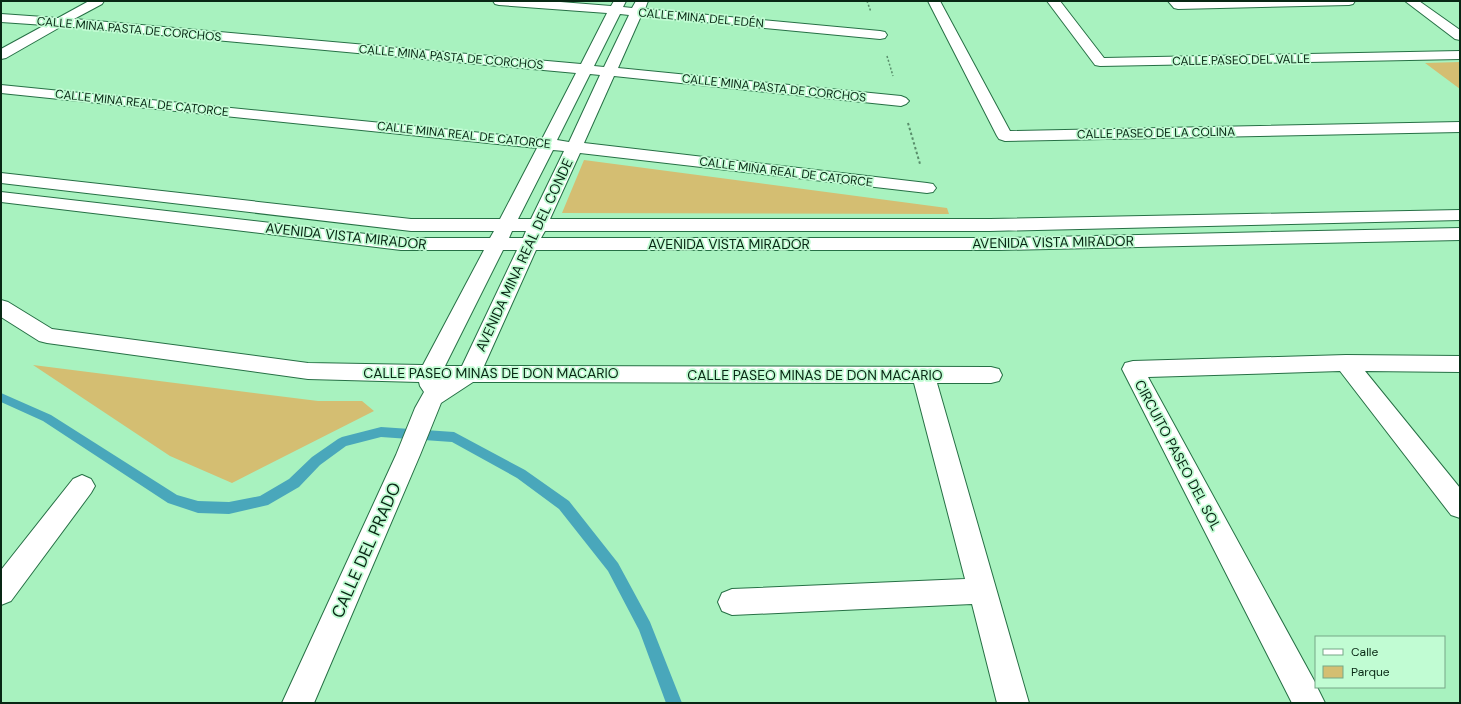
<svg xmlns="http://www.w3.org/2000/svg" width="1461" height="704" font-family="'DM Sans',sans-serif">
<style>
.green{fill:#d4be72}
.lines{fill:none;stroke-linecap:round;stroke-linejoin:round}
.stream{fill:#49a7bb;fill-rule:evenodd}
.minor-casing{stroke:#267045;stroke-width:2}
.path-far1{stroke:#598e6b;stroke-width:1.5;stroke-dasharray:2 2;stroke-linecap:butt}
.path{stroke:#598e6b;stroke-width:2;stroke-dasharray:2.5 2.5;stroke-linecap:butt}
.minor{fill:#fff;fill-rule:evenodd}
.labels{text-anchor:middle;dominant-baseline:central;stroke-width:3.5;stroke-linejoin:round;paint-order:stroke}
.far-street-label{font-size:12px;fill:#082714;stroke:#c1fcd3}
.street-label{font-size:14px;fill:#082714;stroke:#c1fcd3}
.near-street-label{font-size:17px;fill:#082714;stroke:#c1fcd3}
</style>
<rect width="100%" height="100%" fill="#a8f2bf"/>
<path class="green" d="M 1460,62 L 1460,89 L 1425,63 Z
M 584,160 L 947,208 L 949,214 L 562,213 Z
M 33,365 L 318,401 L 362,401 L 374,411 L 232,483 L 170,456 Z"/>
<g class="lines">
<path class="stream" d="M 1,393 L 51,415 L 177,495 L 198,501 L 229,502 L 260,496 L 289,479 L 312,457 L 338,439 L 342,437 L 381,427 L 454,432 L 525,470 L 569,501 L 618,563 L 650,622 L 682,703 L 666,703 L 639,630 L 608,571 L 559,509 L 517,478 L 452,442 L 381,437 L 346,446 L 320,465 L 299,487 L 268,505 L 229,514 L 198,513 L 168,503 L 43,421 L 1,402 Z"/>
<g class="minor-casing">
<path id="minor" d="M 89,1 L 104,1 L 102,4 L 74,19 L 581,64 L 607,13 L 499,5 L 495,4 L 493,1 L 548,1 L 611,6 L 614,1 L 626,1 L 623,7 L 632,8 L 636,1 L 648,1 L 645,9 L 880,31 L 885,32 L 887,35 L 885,38 L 880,39 L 641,16 L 618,68 L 901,96 L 906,98 L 909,101 L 906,104 L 901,106 L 614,76 L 584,143 L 927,183 L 933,184 L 936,188 L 933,192 L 927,193 L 580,153 L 550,219 L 990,219 L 1460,210 L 1460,220 L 990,231 L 545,231 L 541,238 L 999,238 L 1460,228 L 1460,240 L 999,250 L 536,250 L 484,366 L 991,367 L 999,369 L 1002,375 L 999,381 L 991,383 L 937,383 L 1029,703 L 997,703 L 972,604 L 732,615 L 722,611 L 718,602 L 722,593 L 732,589 L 965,579 L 914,383 L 473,382 L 441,403 L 439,408 L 420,455 L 314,703 L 282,703 L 396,455 L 415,408 L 424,392 L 420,386 L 419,382 L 308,379 L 47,343 L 39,341 L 1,317 L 1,300 L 8,302 L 52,329 L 308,363 L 423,365 L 484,250 L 401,250 L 1,202 L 1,192 L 401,238 L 490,238 L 494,231 L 411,231 L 1,183 L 1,173 L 411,219 L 500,219 L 537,148 L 1,93 L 1,85 L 542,139 L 576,73 L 62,26 L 6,58 L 1,59 L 1,49 L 45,25 L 1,22 L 1,14 L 58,18 ZM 620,14 L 629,15 L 604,67 L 594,66 ZM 590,74 L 600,75 L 569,142 L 557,140 ZM 553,150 L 564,151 L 531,219 L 518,219 ZM 512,231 L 526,231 L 523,238 L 509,238 ZM 503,250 L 517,250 L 462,366 L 445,366 Z
M 928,1 L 940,1 L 1010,131 L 1460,122 L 1460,132 L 1005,141 L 999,139 L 997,136 Z
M 1047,1 L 1060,1 L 1104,58 L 1460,51 L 1460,59 L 1100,66 L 1095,65 Z
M 1168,1 L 1355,1 L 1353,4 L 1349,5 L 1178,9 L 1174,8 Z
M 1405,1 L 1419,1 L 1460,30 L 1460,40 L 1455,39 Z
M 1346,355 L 1460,356 L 1460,372 L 1365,371 L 1460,488 L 1460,518 L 1451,515 L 1340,371 L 1148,377 L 1316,684 L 1316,687 L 1317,687 L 1325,703 L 1292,703 L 1122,369 L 1125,363 L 1133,361 Z
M 82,475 L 91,479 L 95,486 L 91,493 L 11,601 L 1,605 L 1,570 L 73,479 Z"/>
</g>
<path class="path-far1" d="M 867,1 L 871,12
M 887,56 L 893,76"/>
<path class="path" d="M 908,123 L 920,164"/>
<use href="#minor" class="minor"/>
</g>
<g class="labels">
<g class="far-street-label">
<text transform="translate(701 18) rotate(5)">CALLE MINA DEL EDÉN</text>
<text transform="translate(129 29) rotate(5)">CALLE MINA PASTA DE CORCHOS</text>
<text transform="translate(451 57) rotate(5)">CALLE MINA PASTA DE CORCHOS</text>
<text transform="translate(1241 60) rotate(-1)">CALLE PASEO DEL VALLE</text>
<text transform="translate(774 88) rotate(6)">CALLE MINA PASTA DE CORCHOS</text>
<text transform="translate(142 103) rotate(6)">CALLE MINA REAL DE CATORCE</text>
<text transform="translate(1156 133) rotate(-1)">CALLE PASEO DE LA COLINA</text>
<text transform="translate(464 135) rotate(6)">CALLE MINA REAL DE CATORCE</text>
<text transform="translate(786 172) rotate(7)">CALLE MINA REAL DE CATORCE</text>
</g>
<g class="street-label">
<text transform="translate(346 236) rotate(6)">AVENIDA VISTA MIRADOR</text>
<text transform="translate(1053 242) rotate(-1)">AVENIDA VISTA MIRADOR</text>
<text x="729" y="244">AVENIDA VISTA MIRADOR</text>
<text transform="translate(524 255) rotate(-65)">AVENIDA MINA REAL DEL CONDE</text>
<text x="491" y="373">CALLE PASEO MINAS DE DON MACARIO</text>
<text x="815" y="375">CALLE PASEO MINAS DE DON MACARIO</text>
<text transform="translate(1178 455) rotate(62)">CIRCUITO PASEO DEL SOL</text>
</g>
<g class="near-street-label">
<text transform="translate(366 550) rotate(-66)">CALLE DEL PRADO</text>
</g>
</g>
<rect width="1461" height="704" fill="none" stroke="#082714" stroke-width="4"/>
<rect x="1315" y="636" width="130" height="52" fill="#c1fcd3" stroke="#77a787"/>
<rect x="1323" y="649" width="20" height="6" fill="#ffffff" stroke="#77a787"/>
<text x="1351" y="656" font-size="12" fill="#082714">Calle</text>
<rect x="1323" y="666" width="20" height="12" fill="#d4be72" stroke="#77a787"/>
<text x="1351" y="676" font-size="12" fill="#082714">Parque</text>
</svg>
